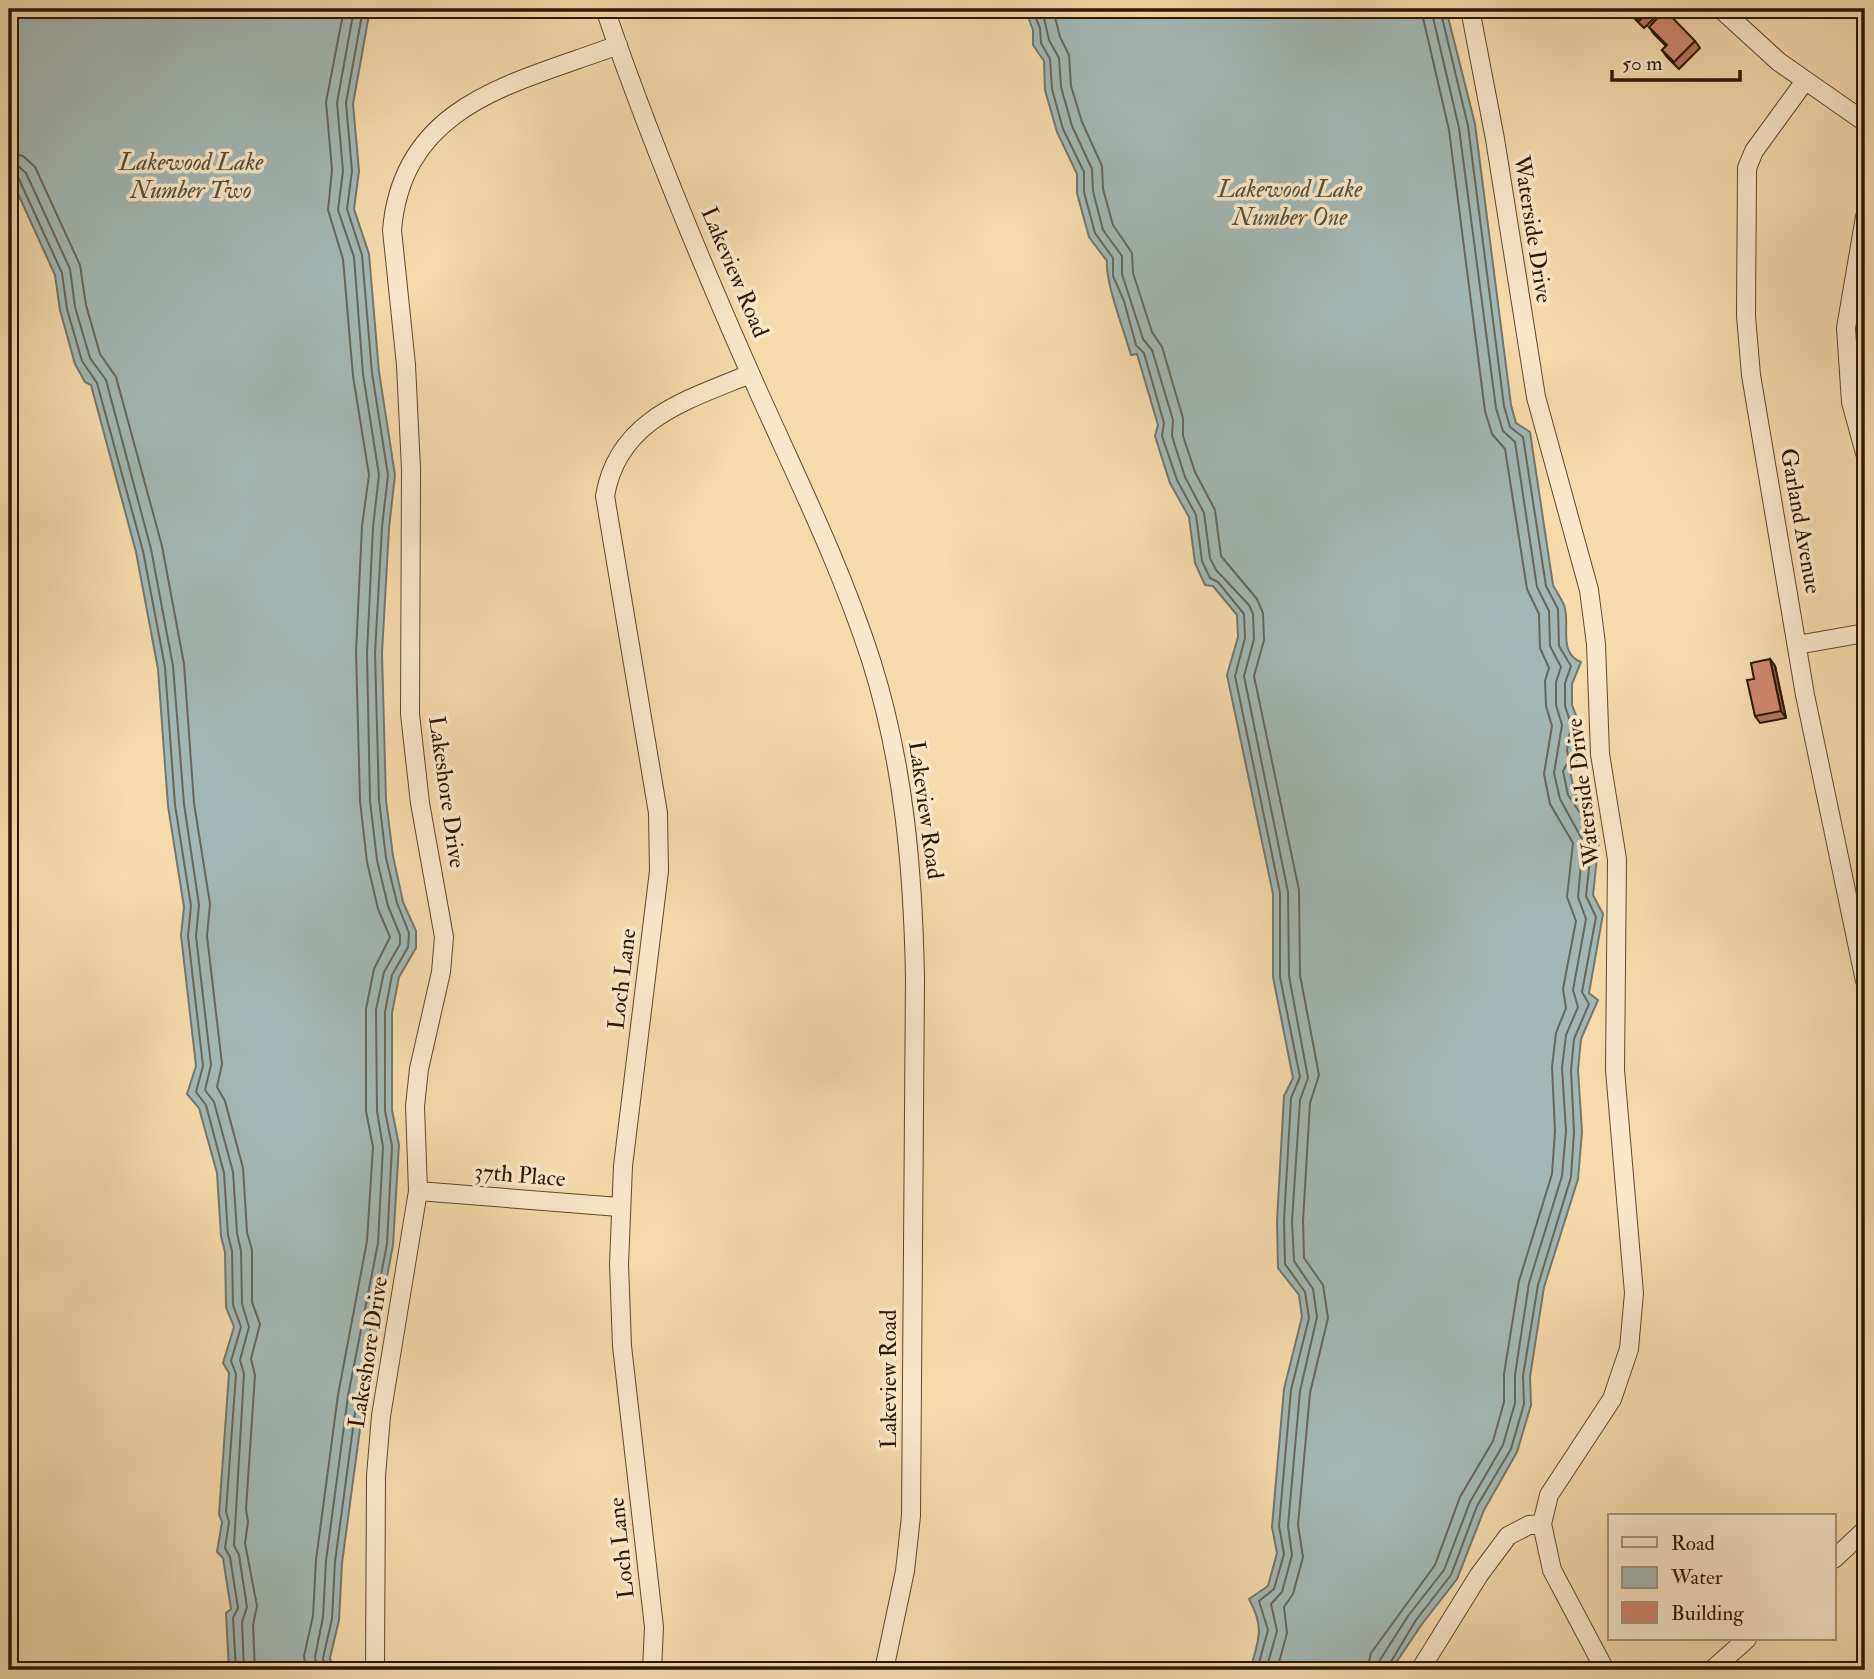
<svg xmlns="http://www.w3.org/2000/svg" width="1874" height="1679" font-family="'IM FELL Double Pica',serif">
<style>
.water{fill:#a3b8b6;stroke:#73786e;stroke-width:2}
.lines{fill:none;stroke-linecap:round;stroke-linejoin:round}
.shore{stroke:#67685c;stroke-width:2}
.minor-casing{stroke:#5e4a2c;stroke-width:20}
.minor{stroke:#f8e8c9;stroke-width:18}
.wall{fill:#b2745f;stroke:#2b1901;stroke-width:2}
.shaded-wall{fill:#915e4d;stroke:#2b1901;stroke-width:2}
.building{fill:#cf876e;stroke:#2b1901;stroke-width:2}
.labels{text-anchor:middle;dominant-baseline:central;stroke-width:7;stroke-linejoin:round;paint-order:stroke}
.street-label{font-size:23px;fill:#2b1901;stroke:#f8e8c9}
.water-label{font-size:24px;font-style:italic;fill:#555140;stroke:#f8e8c9}
</style>
<rect width="100%" height="100%" fill="#f5dbac"/>
<filter id="stains"><feTurbulence type="fractalNoise" baseFrequency=".00286" numOctaves="4"/><feColorMatrix values="0 0 0 0 .2 0 0 0 0 .09 0 0 0 0 .02 0 0 0 .5 -.17"/></filter>
<radialGradient id="worn" r=".72"><stop offset=".6" stop-color="#630" stop-opacity="0"/><stop offset="1" stop-color="#630" stop-opacity=".3"/></radialGradient>
<path class="water" d="M 9,9 L 370,9 L 353,104 L 359,171 L 354,209 L 369,254 L 379,372 L 395,475 L 389,528 L 382,653 L 386,800 L 393,856 L 403,902 L 416,931 L 416,948 L 399,977 L 392,1013 L 392,1110 L 399,1145 L 393,1245 L 364,1399 L 342,1563 L 339,1620 L 330,1658 L 333,1670 L 229,1670 L 226,1613 L 231,1609 L 223,1558 L 217,1552 L 222,1522 L 219,1514 L 229,1373 L 223,1363 L 234,1327 L 226,1307 L 225,1252 L 221,1236 L 217,1173 L 199,1108 L 187,1094 L 196,1066 L 181,935 L 184,907 L 168,806 L 158,669 L 136,552 L 91,385 L 85,382 L 75,364 L 60,310 L 55,275 L 9,174 Z
M 1025,9 L 1446,9 L 1475,124 L 1511,405 L 1516,423 L 1530,432 L 1553,585 C 1556,591 1561,598 1564,605 C 1571,623 1557,653 1581,662 L 1572,684 L 1572,705 L 1579,723 L 1574,752 L 1577,762 L 1570,770 L 1574,792 L 1592,819 L 1599,838 L 1593,895 L 1603,914 L 1589,993 L 1598,1000 L 1581,1039 L 1578,1070 L 1582,1132 L 1578,1179 L 1544,1287 L 1530,1377 L 1531,1405 L 1517,1452 L 1484,1510 L 1457,1579 L 1422,1624 L 1391,1670 L 1250,1670 C 1259,1639 1265,1628 1249,1599 L 1268,1586 L 1277,1553 L 1272,1527 L 1284,1389 L 1302,1317 L 1299,1295 L 1278,1268 L 1277,1221 L 1284,1096 L 1293,1078 L 1273,977 L 1273,894 L 1227,675 L 1238,637 L 1237,615 L 1213,586 L 1205,585 L 1195,563 L 1189,517 L 1170,483 L 1155,436 L 1158,425 L 1137,354 L 1131,355 C 1124,330 1105,282 1107,261 L 1089,237 L 1077,193 L 1077,174 L 1057,132 L 1045,90 L 1044,61 L 1033,45 L 1033,30 Z"/>
<g class="lines">
<path class="shore" d="M 1032,9 L 1040,28 L 1041,43 L 1050,59 L 1052,89 L 1063,129 L 1084,172 L 1084,192 L 1095,233 L 1113,258 L 1113,276 L 1124,301 L 1136,345 L 1144,353 L 1164,423 L 1162,436 L 1177,480 L 1196,515 L 1202,561 L 1210,578 L 1218,582 L 1244,614 L 1245,638 L 1235,676 L 1280,893 L 1280,977 L 1300,1077 L 1291,1098 L 1284,1221 L 1285,1264 L 1305,1292 L 1309,1318 L 1291,1390 L 1279,1526 L 1284,1554 L 1274,1589 L 1259,1601 L 1268,1630 L 1257,1670
M 1042,9 L 1049,40 L 1059,58 L 1061,87 L 1072,126 L 1092,169 L 1093,191 L 1103,230 L 1122,256 L 1122,274 L 1143,339 L 1152,350 L 1173,420 L 1172,436 L 1185,477 L 1204,513 L 1210,558 L 1216,570 L 1249,605 L 1253,614 L 1254,639 L 1244,676 L 1288,892 L 1289,976 L 1308,1078 L 1300,1100 L 1292,1221 L 1294,1261 L 1313,1289 L 1317,1317 L 1300,1391 L 1288,1526 L 1292,1555 L 1282,1592 L 1271,1604 L 1277,1631 L 1266,1670
M 1053,9 L 1060,37 L 1069,55 L 1071,86 L 1082,122 L 1102,166 L 1103,189 L 1113,225 L 1132,253 L 1133,273 L 1152,332 L 1162,347 L 1183,418 L 1183,436 L 1195,472 L 1215,510 L 1221,556 L 1257,599 L 1263,613 L 1264,640 L 1254,676 L 1299,890 L 1300,975 L 1319,1075 L 1310,1103 L 1303,1221 L 1304,1258 L 1323,1285 L 1328,1318 L 1310,1393 L 1298,1525 L 1303,1557 L 1293,1594 L 1284,1607 L 1287,1633 L 1277,1670
M 9,153 L 23,156 L 35,167 L 80,265 L 86,305 L 100,354 L 116,377 L 162,546 L 184,664 L 194,803 L 210,904 L 207,936 L 222,1064 L 217,1087 L 225,1101 L 243,1168 L 247,1232 L 252,1250 L 252,1302 L 260,1324 L 251,1359 L 255,1375 L 246,1509 L 248,1522 L 245,1543 L 257,1606 L 253,1625 L 255,1670
M 9,164 L 18,166 L 26,173 L 70,269 L 75,307 L 90,358 L 106,380 L 151,549 L 173,666 L 184,804 L 199,905 L 196,936 L 211,1065 L 205,1090 L 214,1102 L 233,1172 L 237,1233 L 241,1251 L 242,1304 L 249,1327 L 240,1360 L 244,1374 L 234,1545 L 239,1555 L 247,1607 L 242,1622 L 244,1670
M 9,173 L 18,177 L 62,273 L 67,309 L 82,361 L 97,383 L 143,551 L 165,667 L 175,805 L 191,906 L 188,936 L 203,1066 L 196,1092 L 206,1105 L 224,1173 L 228,1235 L 232,1251 L 233,1305 L 241,1327 L 231,1361 L 236,1374 L 226,1512 L 229,1522 L 225,1548 L 230,1557 L 238,1608 L 233,1618 L 236,1670
M 306,1670 L 304,1656 L 313,1616 L 316,1560 L 338,1395 L 367,1241 L 373,1147 L 366,1111 L 366,1009 L 374,969 L 390,937 L 378,909 L 367,862 L 360,801 L 356,652 L 362,526 L 369,475 L 353,376 L 343,259 L 328,210 L 332,170 L 326,102 L 344,9
M 317,1670 L 315,1657 L 323,1617 L 326,1561 L 348,1396 L 378,1243 L 383,1147 L 377,1111 L 376,1010 L 384,972 L 400,944 L 400,935 L 388,906 L 377,860 L 370,801 L 367,653 L 373,527 L 379,475 L 363,374 L 354,257 L 338,210 L 343,171 L 337,103 L 354,9
M 325,1670 L 323,1658 L 332,1619 L 335,1562 L 357,1398 L 387,1244 L 392,1146 L 385,1111 L 385,1012 L 392,975 L 408,947 L 409,933 L 397,903 L 386,858 L 379,800 L 375,653 L 382,527 L 388,475 L 372,373 L 362,255 L 347,209 L 352,171 L 346,103 L 363,9
M 1367,1670 L 1371,1653 L 1435,1565 L 1460,1497 L 1493,1441 L 1504,1402 L 1504,1374 L 1519,1281 L 1552,1174 L 1555,1131 L 1552,1067 L 1556,1033 L 1566,1008 L 1563,989 L 1576,921 L 1567,897 L 1573,843 L 1550,804 L 1544,774 L 1552,726 L 1546,706 L 1545,681 L 1549,668 L 1540,648 L 1539,614 L 1527,589 L 1505,449 L 1492,434 L 1485,411 L 1449,130 L 1421,9
M 1377,1670 L 1380,1660 L 1408,1616 L 1444,1570 L 1470,1502 L 1503,1445 L 1515,1403 L 1515,1375 L 1529,1283 L 1562,1176 L 1566,1131 L 1562,1068 L 1566,1035 L 1578,1007 L 1573,990 L 1586,919 L 1578,897 L 1583,841 L 1560,799 L 1554,773 L 1562,725 L 1556,705 L 1556,682 L 1561,667 L 1550,646 L 1549,611 L 1537,587 L 1515,442 L 1503,431 L 1496,408 L 1459,128 L 1431,9
M 1386,1670 L 1416,1620 L 1451,1575 L 1477,1506 L 1511,1449 L 1524,1404 L 1523,1376 L 1538,1285 L 1571,1177 L 1574,1132 L 1571,1070 L 1574,1039 L 1589,1004 L 1582,992 L 1596,917 L 1586,896 L 1592,840 L 1586,822 L 1568,795 L 1563,771 L 1569,760 L 1567,750 L 1571,724 L 1565,706 L 1565,683 L 1571,666 L 1559,646 L 1558,609 L 1546,586 L 1523,437 L 1510,427 L 1504,406 L 1468,126 L 1440,9"/>
<g class="minor-casing">
<path id="minor" d="M 605,9 C 648,135 700,260 754,382 C 795,474 840,564 871,660 C 904,764 913,870 915,978 L 911,1516 L 905,1571 L 884,1670
M 1470,9 L 1495,139 L 1536,397 L 1589,590 L 1596,644 L 1600,754 L 1617,859 L 1615,1070 L 1634,1293 L 1629,1349 L 1612,1399 L 1549,1495 L 1542,1524 L 1552,1570 L 1605,1670
M 1721,9 L 1779,62 L 1865,122
M 1805,81 L 1754,151 L 1747,168 L 1746,316 L 1751,375 L 1805,695 L 1865,981
M 1865,217 L 1846,328 L 1851,402 L 1865,453
M 1797,645 L 1865,633
M 418,1191 L 619,1207
M 1834,1559 L 1865,1530
M 375,1670 L 376,1476 L 381,1416 L 418,1191 L 415,1106 L 419,1069 L 441,972 L 444,937 L 420,803 L 410,714 L 411,469 L 406,365 L 392,230 C 403,102 517,83 618,45
M 652,1670 L 654,1627 L 622,1346 L 619,1264 L 623,1166 L 659,871 L 658,813 L 605,496 C 618,419 687,400 750,374
M 1420,1670 L 1479,1575 L 1508,1536 L 1529,1525 L 1542,1524
M 1712,1670 L 1747,1639"/>
</g>
<use href="#minor" class="minor"/>
</g>
<path class="wall" d="M 1625,9 L 1664,9 L 1644,28 Z
M 1649,27 L 1695,41 L 1700,48 L 1679,69 L 1667,57 L 1662,50 L 1666,46 L 1654,34 Z
M 1770,659 L 1775,666 L 1786,718 L 1760,723 L 1755,716 L 1754,679 Z"/>
<path class="shaded-wall" d="M 1770,659 L 1775,666 L 1786,718 L 1781,711 Z"/>
<path class="building" d="M 1627,9 L 1651,9 L 1639,21 Z
M 1665,10 L 1695,41 L 1674,62 L 1662,50 L 1667,45 L 1649,27 Z
M 1770,659 L 1781,711 L 1755,716 L 1747,680 L 1754,679 L 1751,663 Z"/>
<g class="labels">
<g class="street-label">
<text transform="translate(1533 229) rotate(81)">Waterside Drive</text>
<text transform="translate(735 272) rotate(67)">Lakeview Road</text>
<text transform="translate(1801 521) rotate(80)">Garland Avenue</text>
<text transform="translate(447 792) rotate(82)">Lakeshore Drive</text>
<text transform="translate(1583 792) rotate(-97)">Waterside Drive</text>
<text transform="translate(926 810) rotate(82)">Lakeview Road</text>
<text transform="translate(622 979) rotate(-83)">Loch Lane</text>
<text transform="translate(520 1175) rotate(5)">37th Place</text>
<text transform="translate(368 1352) rotate(-81)">Lakeshore Drive</text>
<text transform="translate(888 1379) rotate(-90)">Lakeview Road</text>
<text transform="translate(621 1548) rotate(-96)">Loch Lane</text>
</g>
<g class="water-label">
<text x="191" y="162">Lakewood Lake<tspan x="191" dy="28">Number Two</tspan></text>
<text x="1290" y="189">Lakewood Lake<tspan x="1290" dy="28">Number One</tspan></text>
</g>
</g>
<rect width="1874" height="1679" fill="none" stroke="#f5dbac" stroke-width="35"/>
<rect x="10" y="10" width="1853" height="1658" fill="none" stroke="#2b1901" stroke-width="3.5"/>
<rect x="18" y="18" width="1839" height="1644" fill="none" stroke="#2b1901" stroke-width="2"/>
<rect x="1608" y="1514" width="228" height="126" fill="#f8e8c9" stroke="#a69579" stroke-width="2"/>
<rect x="1622" y="1537" width="35" height="10" fill="#f8e8c9" stroke="#a69579" stroke-width="2"/>
<text x="1671" y="1550" font-size="21" fill="#2b1901">Road</text>
<rect x="1622" y="1567" width="35" height="21" fill="#a3b8b6" stroke="#a69579" stroke-width="2"/>
<text x="1671" y="1584" font-size="21" fill="#2b1901">Water</text>
<rect x="1622" y="1602" width="35" height="21" fill="#cf876e" stroke="#a69579" stroke-width="2"/>
<text x="1671" y="1620" font-size="21" fill="#2b1901">Building</text>
<path d="M1612 70v10h128v-10" fill="none" stroke="#2b1901" stroke-width="3.5"/>
<text x="1622" y="70" font-size="21" fill="#2b1901" stroke="#f8e8c9" stroke-width="5" paint-order="stroke">50 m</text>
<rect width="100%" height="100%" filter="url(#stains)"/>
<rect width="100%" height="100%" fill="url(#worn)"/>
</svg>
